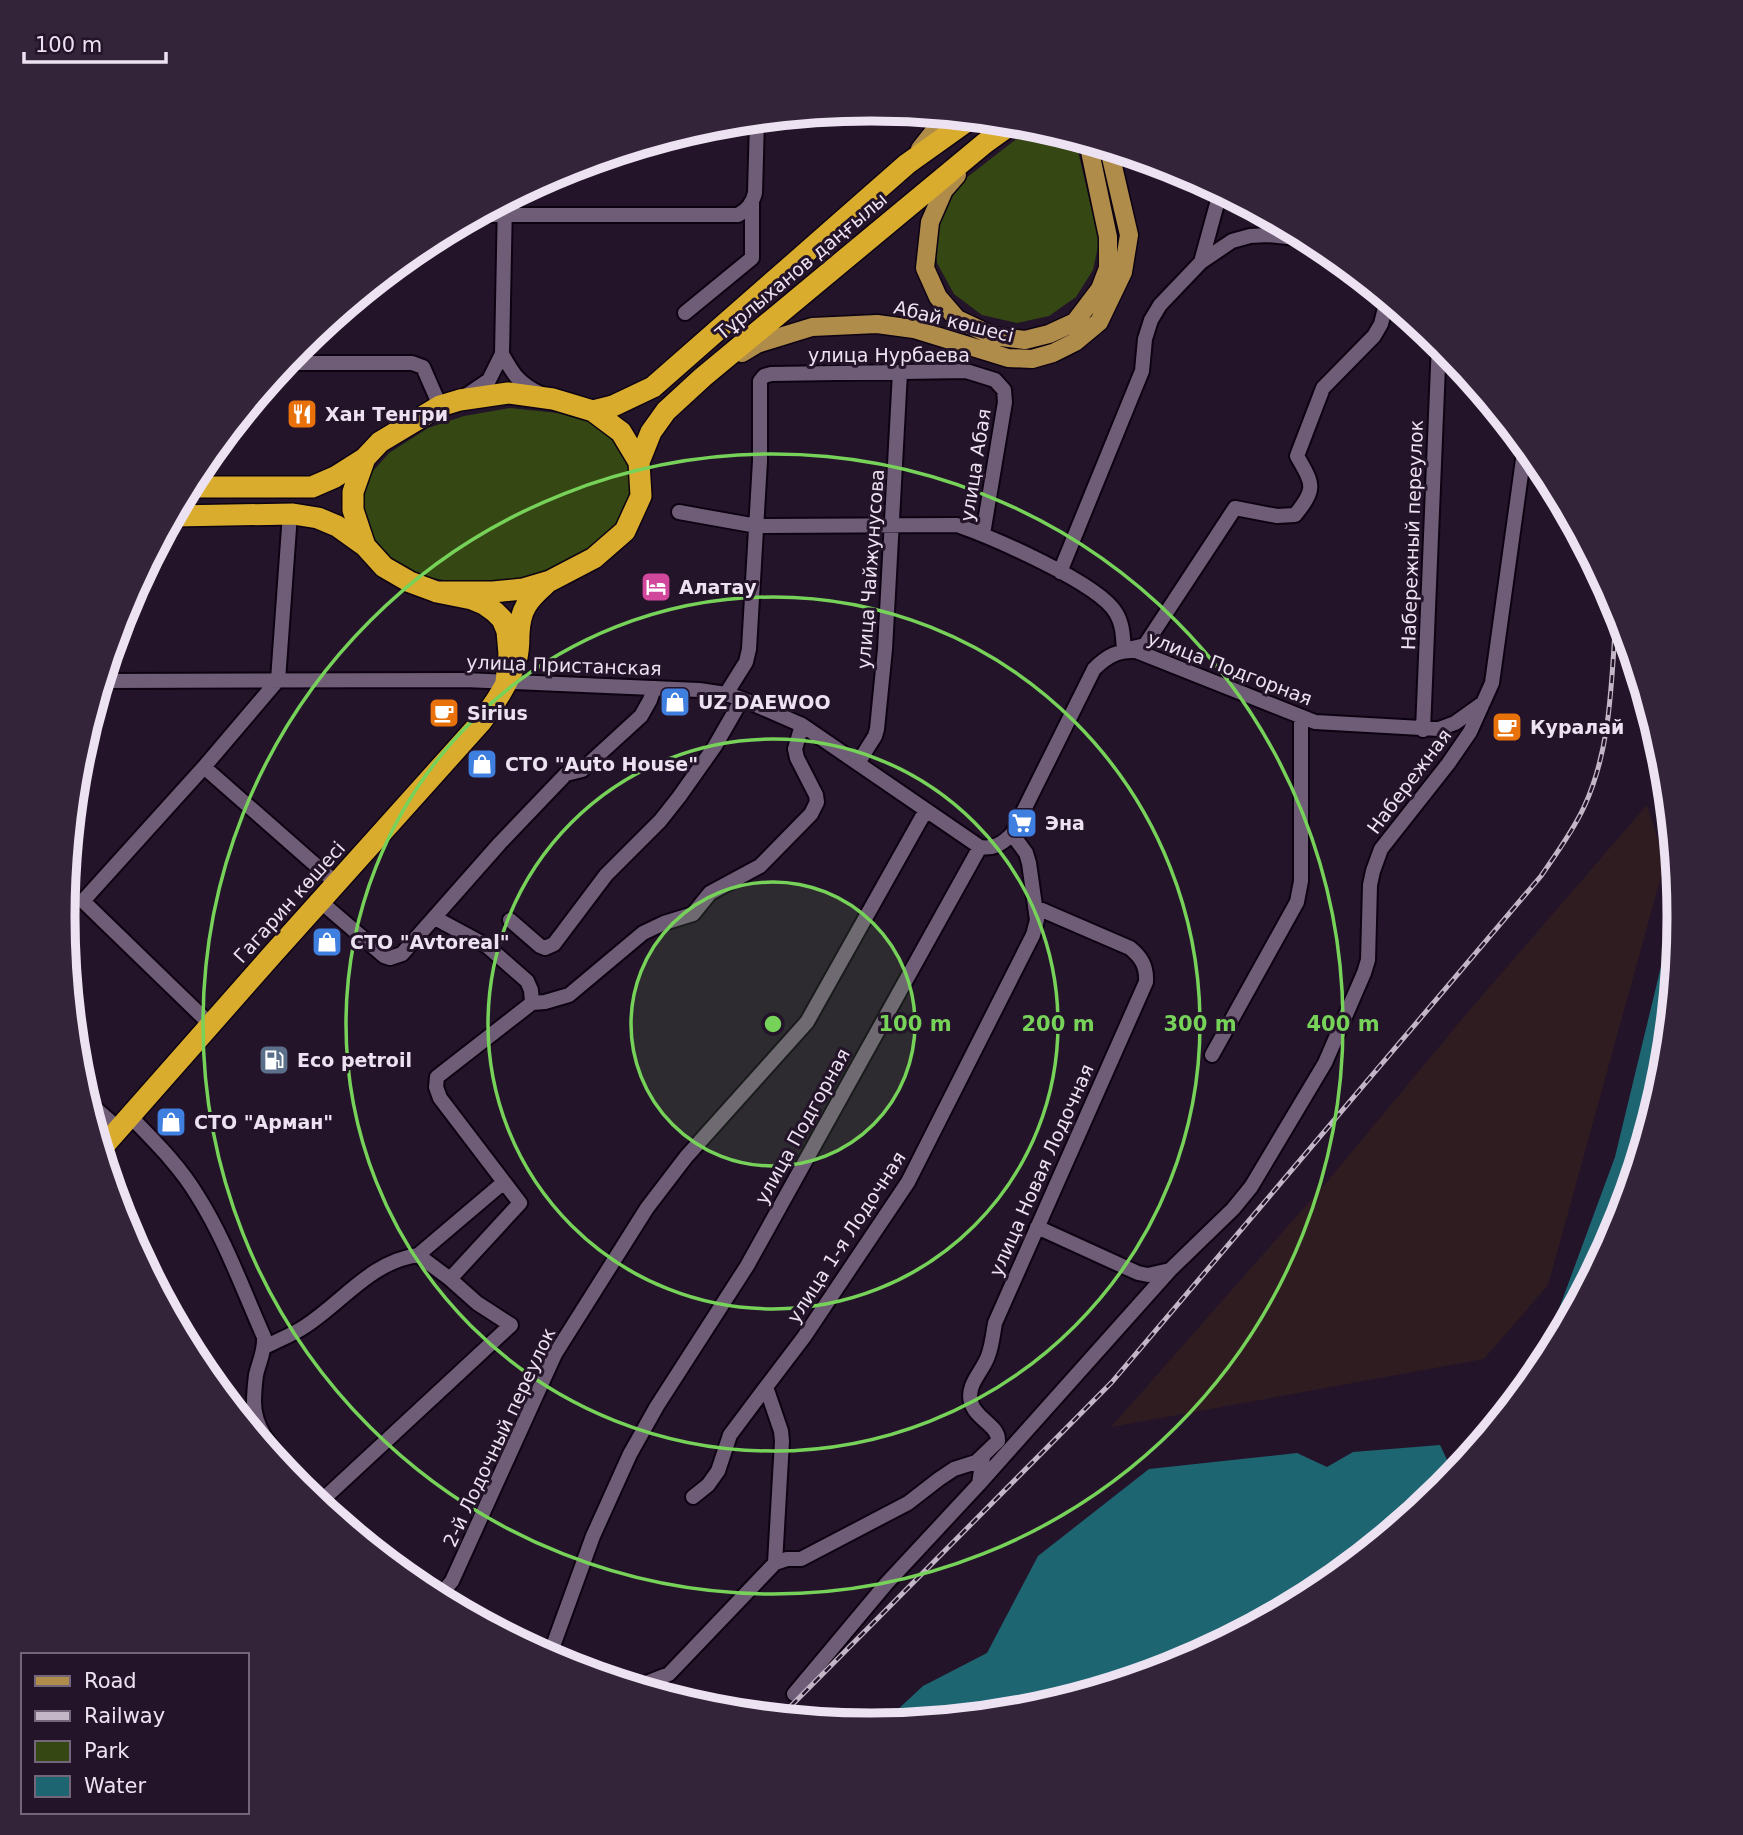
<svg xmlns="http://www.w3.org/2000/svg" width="1743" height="1835" font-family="'DejaVu Sans',sans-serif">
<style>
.industrial{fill:#2f1c20}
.green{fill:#354713}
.water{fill:#1e6572}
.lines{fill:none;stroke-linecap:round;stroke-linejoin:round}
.minor-casing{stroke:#0d0212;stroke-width:18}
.major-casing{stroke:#0d0212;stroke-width:21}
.highway-casing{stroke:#0d0212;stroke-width:24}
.minor{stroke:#6f5c76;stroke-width:14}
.major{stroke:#af8c4a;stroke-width:18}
.highway{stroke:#d9ac2d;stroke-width:21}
.rail-casing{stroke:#c2b6c7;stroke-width:5}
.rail{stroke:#24142a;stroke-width:2.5;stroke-dasharray:8;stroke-linecap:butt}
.ring{fill:none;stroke:#77d259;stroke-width:3.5}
.labels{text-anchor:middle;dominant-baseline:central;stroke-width:6;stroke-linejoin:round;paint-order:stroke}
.street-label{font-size:19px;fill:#ede2f2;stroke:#24142a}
.poi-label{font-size:19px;font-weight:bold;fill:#ede2f2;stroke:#24142a;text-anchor:start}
.rim{fill:none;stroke:#ede2f2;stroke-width:9}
.centre{fill:#77d259;stroke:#24142a;stroke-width:3.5}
.ring-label{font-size:21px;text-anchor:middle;font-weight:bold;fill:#77d259;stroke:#24142a;stroke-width:6;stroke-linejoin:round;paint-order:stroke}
</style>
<rect width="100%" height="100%" fill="#24142a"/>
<path class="industrial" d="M 1647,805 L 1665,862 L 1548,1285 L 1484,1359 L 1111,1427 L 1326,1183 L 1468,1012 Z"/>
<path class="green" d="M 1033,126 L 1075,138 L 1099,242 L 1093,270 L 1076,297 L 1049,316 L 1017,323 L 982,315 L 954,294 L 937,263 L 934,239 L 940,210 L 957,185 Z
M 510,408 L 558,413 L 589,422 L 616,442 L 628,465 L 631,495 L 620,524 L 594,549 L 560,566 L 510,581 L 455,582 L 422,576 L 400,567 L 381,553 L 369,536 L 363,509 L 365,488 L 373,471 L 389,453 L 428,428 L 464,416 Z"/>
<path class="water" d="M 1678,896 L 1680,918 L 1664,1076 L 1618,1227 L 1544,1367 L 1532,1382 L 1615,1157 Z
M 1483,1440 L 1443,1489 L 1320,1590 L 1181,1665 L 1029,1711 L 881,1725 L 923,1686 L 987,1653 L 1038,1556 L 1149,1469 L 1297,1453 L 1327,1467 L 1353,1452 L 1440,1445 L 1450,1466 Z"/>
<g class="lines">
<g class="minor-casing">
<path id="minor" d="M 893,117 L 893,111
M 479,215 L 738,215 C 748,209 752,204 755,193 L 757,120
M 1201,262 L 1218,200 L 1218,191
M 685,313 L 752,258 L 752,203
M 502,354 C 513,374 519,384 541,394
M 285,363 L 412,363 L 423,367 L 440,406
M 464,397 L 489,380 L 502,354 L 505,201
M 679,512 L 757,526 L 957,525 C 991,537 1099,583 1116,613 C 1123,624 1123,638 1124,650 L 1145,645 L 1235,508 L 1277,516 L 1295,515 C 1317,488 1313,484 1297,456 L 1323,388 L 1374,336 L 1381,324 L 1387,300
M 1060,572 L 1142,371 L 1145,339 L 1151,320 L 1160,305 L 1201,262 L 1232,241 L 1250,236 L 1268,235 L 1306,239 L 1313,241
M 102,681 L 465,680 L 699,690 L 726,694 L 742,699 L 802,725 L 980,847 C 994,849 1002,844 1012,834 L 1094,669 C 1107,656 1118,650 1136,651 L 1315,722 L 1439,729 L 1455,723 L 1483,703
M 726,694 L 746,662 L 749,649 L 760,461 L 760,381 L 764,376 L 771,374 L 966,371 L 995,380 L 1004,390 L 1005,402 L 983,534
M 1423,730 L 1439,342
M 858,763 L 875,736 L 877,729 L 885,649 L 900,372
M 204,767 L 336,883
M 321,902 L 384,956 L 390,958 L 402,954 L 500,843 L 566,774 L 582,770 L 641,716 L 650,700 L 654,688
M 435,918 L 487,946 L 527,981 L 531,990 L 532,1003
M 510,920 L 540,946 L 545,948 L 554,944 L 606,875 L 660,821 L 679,797 L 715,746 L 742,699
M 211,1025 L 83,901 L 204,767 L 278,680 L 290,514
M 1212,1055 L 1297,902 L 1301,881 L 1301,718
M 87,1101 L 119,1129
M 130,1116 C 154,1141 179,1165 197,1195 C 225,1239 243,1290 264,1337 C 265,1351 259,1362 256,1375 C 255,1383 254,1394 254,1402 C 254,1431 276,1452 293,1473 C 299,1480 303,1489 308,1496
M 1037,1227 L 1138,1273 L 1148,1275 L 1170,1270 L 1233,1209 L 1251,1187 L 1325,1063 L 1364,973 L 1368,960 L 1370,885 L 1373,871 L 1381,849 L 1448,764 L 1470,732 L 1492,683 L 1525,445
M 418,1255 L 504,1182 L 440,1098 L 436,1087 L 437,1077 L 532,1003 L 545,1002 L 569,995 L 643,933 L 664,923 L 693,914 L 710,893 L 760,866 L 811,814 L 817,802 L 816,795 L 797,758 L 795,749 L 802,725
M 265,1347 C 278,1340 292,1335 304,1327 C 343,1302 370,1262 418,1255 L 450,1279
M 983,1457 L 979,1484 L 1170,1270
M 693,1497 L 708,1485 L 718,1471 L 730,1435 L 766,1387
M 318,1504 L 511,1325 L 477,1303 L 450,1279 L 520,1203 L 504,1182
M 775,1563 L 782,1441 L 781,1431 L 766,1387 L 804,1337 L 908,1182 L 1033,935 L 1037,920 L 1029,863 L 1026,853 L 1012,834
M 438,1598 L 452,1581 L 555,1354 L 647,1208 L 686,1157 L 807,1022 L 926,810
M 549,1657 L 593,1536 L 630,1454 L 657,1406 L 747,1266 L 980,847
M 636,1687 L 669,1674 L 775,1563 L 787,1559 L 801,1559 L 908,1503 L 939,1479 L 954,1469 L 976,1462 L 998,1441 C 999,1425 975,1419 971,1402 C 966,1385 983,1371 988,1356 C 992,1346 993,1334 995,1323 L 1146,982 C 1147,966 1141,957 1130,948 L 1035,907
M 794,1694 L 886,1584 L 979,1484"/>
</g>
<g class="major-casing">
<path id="major" d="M 920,149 L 946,116
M 957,175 L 944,190 L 930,222 L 925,268 L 938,297 L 957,319 L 993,336 L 1025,340 L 1049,334 L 1075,322 L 1100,289 L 1108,268 L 1108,237 L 1088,142
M 742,353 L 757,344 L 812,327 L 877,324 L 914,329 L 1008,358 L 1032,359 L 1053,353 L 1075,342 L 1099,322 L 1123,272 L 1129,235 L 1109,149"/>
</g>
<g class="highway-casing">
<path id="highway" d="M 593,411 L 613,406 L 653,387 L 907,164 L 970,119
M 639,462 L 651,432 L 666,411 L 703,377 L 985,143 L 1013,123
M 189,487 L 312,487 L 335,477 L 365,458
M 174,516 L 293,514 L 318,518 L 337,526 L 365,546
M 437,592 L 493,592 L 523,589 L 550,581 L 594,558 L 625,531 L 641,496 L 639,462 L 621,432 L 593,411 L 553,399 L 508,393 L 460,400 L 440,406 L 380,442 L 365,458 L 353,492 L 353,510 L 365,546 L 384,567 L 410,582 L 437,592 L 472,599 L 484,604 L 495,612 L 502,619 L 507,631 L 509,654 L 506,682
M 101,1149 L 272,955 L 481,722 C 495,703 508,684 516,661 C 519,652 519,643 519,634 C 520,609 528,600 546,584"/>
</g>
<use href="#minor" class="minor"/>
<use href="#major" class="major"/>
<use href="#highway" class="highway"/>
<g class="rail-casing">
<path id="rail" d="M 780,1717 L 1112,1382 L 1541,876 C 1556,854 1573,831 1584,807 C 1613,745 1611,673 1617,605"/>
</g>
<use href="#rail" class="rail"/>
</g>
<circle cx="773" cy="1024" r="142" fill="#77d259" fill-opacity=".12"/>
<g class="ring">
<circle cx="773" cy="1024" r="142"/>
<circle cx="773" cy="1024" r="285"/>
<circle cx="773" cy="1024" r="427"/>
<circle cx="773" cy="1024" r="570"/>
</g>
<defs>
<g id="restaurant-square" transform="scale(1.575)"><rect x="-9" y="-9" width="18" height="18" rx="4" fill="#e8710a" stroke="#24142a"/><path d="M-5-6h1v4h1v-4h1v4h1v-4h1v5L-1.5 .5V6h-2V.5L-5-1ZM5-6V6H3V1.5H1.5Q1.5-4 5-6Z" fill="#fff"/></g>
<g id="hotel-square" transform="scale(1.575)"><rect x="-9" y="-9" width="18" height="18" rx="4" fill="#d1479c" stroke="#24142a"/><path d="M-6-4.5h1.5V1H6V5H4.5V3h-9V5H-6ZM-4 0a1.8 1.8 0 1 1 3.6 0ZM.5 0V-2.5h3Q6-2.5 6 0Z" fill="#fff"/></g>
<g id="shop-square" transform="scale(1.575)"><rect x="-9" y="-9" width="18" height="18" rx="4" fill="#3f7fe0" stroke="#24142a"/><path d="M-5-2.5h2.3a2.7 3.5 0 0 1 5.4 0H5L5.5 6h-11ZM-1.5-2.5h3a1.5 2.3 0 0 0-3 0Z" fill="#fff"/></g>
<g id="cafe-square" transform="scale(1.575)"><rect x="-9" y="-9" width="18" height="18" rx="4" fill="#e8710a" stroke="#24142a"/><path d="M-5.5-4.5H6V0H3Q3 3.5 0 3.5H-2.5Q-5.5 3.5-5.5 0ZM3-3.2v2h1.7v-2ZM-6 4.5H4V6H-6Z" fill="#fff"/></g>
<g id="supermarket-square" transform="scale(1.575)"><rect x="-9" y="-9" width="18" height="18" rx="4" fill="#3f7fe0" stroke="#24142a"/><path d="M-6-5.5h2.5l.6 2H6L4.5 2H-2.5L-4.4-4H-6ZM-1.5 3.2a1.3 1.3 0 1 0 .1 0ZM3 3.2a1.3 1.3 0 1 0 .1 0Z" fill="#fff"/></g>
<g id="fuel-square" transform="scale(1.575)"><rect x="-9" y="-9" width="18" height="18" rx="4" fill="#5c6f8a" stroke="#24142a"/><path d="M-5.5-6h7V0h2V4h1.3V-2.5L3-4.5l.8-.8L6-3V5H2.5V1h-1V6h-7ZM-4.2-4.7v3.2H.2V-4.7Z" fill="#fff"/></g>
</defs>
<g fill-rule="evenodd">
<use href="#restaurant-square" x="302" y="414"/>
<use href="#hotel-square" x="656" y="587"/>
<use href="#shop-square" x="675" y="702"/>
<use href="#cafe-square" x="444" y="713"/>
<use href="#cafe-square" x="1507" y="727"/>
<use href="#shop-square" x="482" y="764"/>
<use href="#supermarket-square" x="1022" y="823"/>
<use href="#shop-square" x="327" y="942"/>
<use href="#fuel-square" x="274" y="1060"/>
<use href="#shop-square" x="171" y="1122"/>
</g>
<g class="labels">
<g class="street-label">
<text transform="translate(801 266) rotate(-40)">Тұрлыханов даңғылы</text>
<text transform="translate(954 321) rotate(14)">Абай көшесі</text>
<text x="889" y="355">улица Нурбаева</text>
<text transform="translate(975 465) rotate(-81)">улица Абая</text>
<text transform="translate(1412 535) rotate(-88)">Набережный переулок</text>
<text transform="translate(870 569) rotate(-86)">улица Чайжунусова</text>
<text transform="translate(564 665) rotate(2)">улица Пристанская</text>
<text transform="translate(1230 668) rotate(21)">улица Подгорная</text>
<text transform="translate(1409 781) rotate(-53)">Набережная</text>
<text transform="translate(289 902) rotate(-48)">Гагарин көшесі</text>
<text transform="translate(802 1126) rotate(-61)">улица Подгорная</text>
<text transform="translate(1041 1170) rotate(-66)">улица Новая Лодочная</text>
<text transform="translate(846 1237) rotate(-57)">улица 1-я Лодочная</text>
<text transform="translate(499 1437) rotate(-65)">2-й Лодочный переулок</text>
</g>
<g class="poi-label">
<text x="325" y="414">Хан Тенгри</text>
<text x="679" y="587">Алатау</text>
<text x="698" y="702">UZ DAEWOO</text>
<text x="467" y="713">Sirius</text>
<text x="1530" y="727">Куралай</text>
<text x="505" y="764">СТО "Auto House"</text>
<text x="1045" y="823">Эна</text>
<text x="350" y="942">СТО "Avtoreal"</text>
<text x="297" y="1060">Eco petroil</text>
<text x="194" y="1122">СТО "Арман"</text>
</g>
</g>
<path d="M0 0H1743V1835H0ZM75 917a796 796 0 1 1 1592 0a796 796 0 1 1-1592 0Z" fill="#34243a" fill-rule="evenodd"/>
<path class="rim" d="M75 917a796 796 0 1 1 1592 0a796 796 0 1 1-1592 0Z"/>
<circle cx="773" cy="1024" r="10" class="centre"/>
<g class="ring-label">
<text x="915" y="1031">100 m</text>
<text x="1058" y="1031">200 m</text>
<text x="1200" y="1031">300 m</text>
<text x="1343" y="1031">400 m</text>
</g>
<rect x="21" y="1653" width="228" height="161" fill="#24142a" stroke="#74667a" stroke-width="2"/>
<rect x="35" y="1676" width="35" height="10" fill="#af8c4a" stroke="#74667a" stroke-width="2"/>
<text x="84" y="1688" font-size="21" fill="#ede2f2">Road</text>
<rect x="35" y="1711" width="35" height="10" fill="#c2b6c7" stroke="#74667a" stroke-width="2"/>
<text x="84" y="1723" font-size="21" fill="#ede2f2">Railway</text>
<rect x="35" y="1741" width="35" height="21" fill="#354713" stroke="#74667a" stroke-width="2"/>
<text x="84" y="1758" font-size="21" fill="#ede2f2">Park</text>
<rect x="35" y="1776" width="35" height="21" fill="#1e6572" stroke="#74667a" stroke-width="2"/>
<text x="84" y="1793" font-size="21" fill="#ede2f2">Water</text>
<path d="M24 52v10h142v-10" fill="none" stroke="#ede2f2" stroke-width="3.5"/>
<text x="35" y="52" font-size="21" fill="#ede2f2" stroke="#24142a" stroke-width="5" paint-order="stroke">100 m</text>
</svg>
